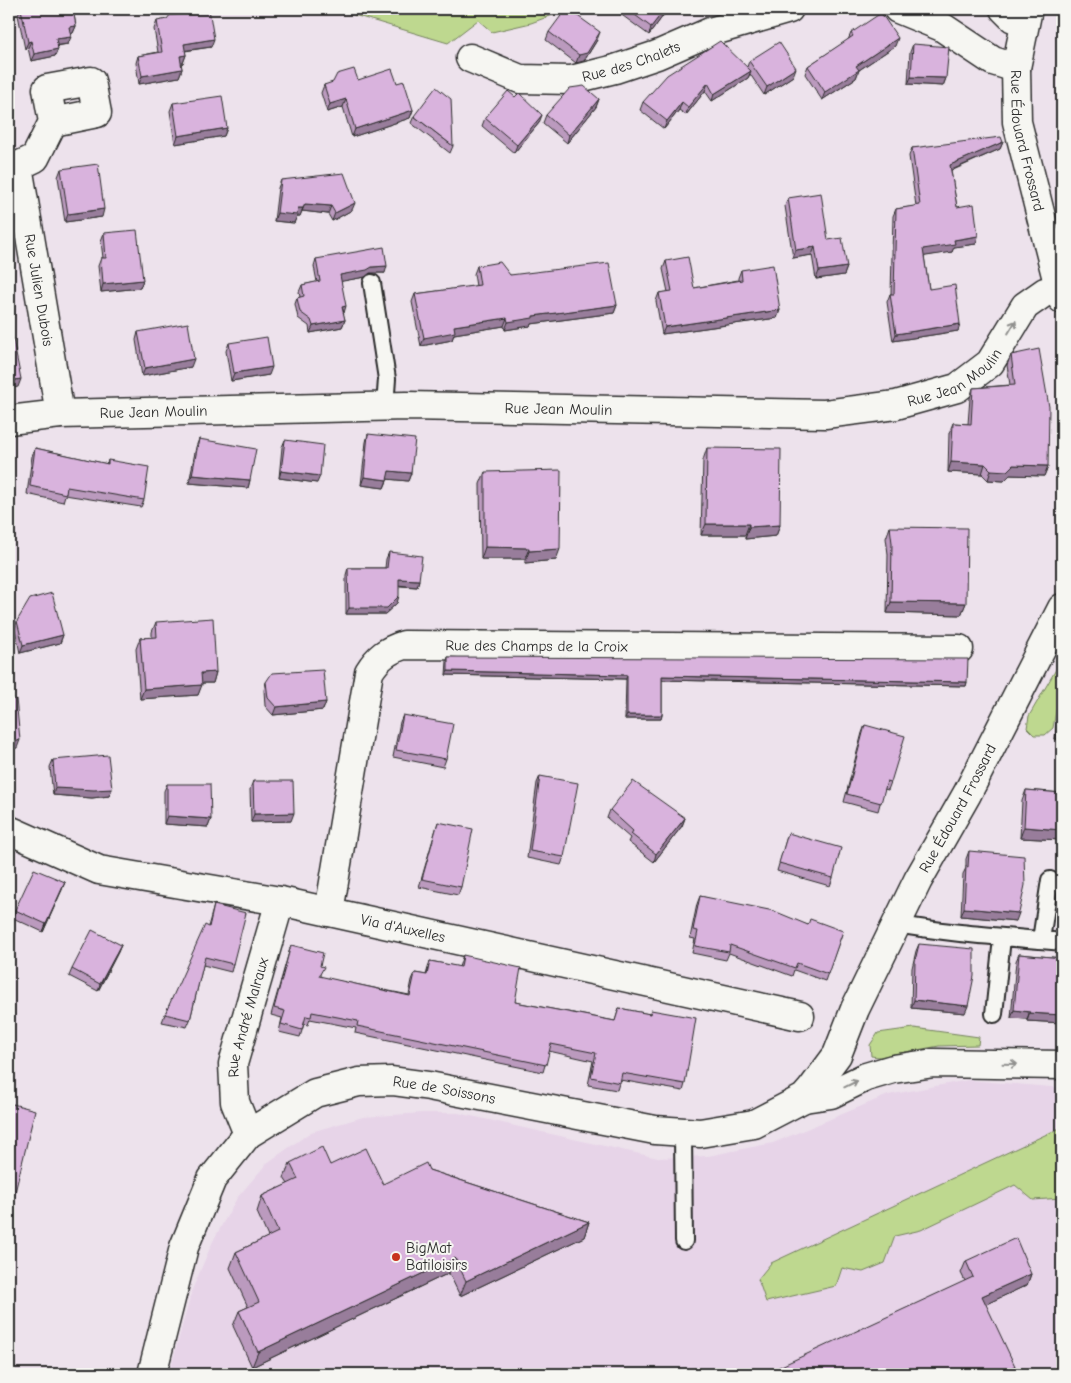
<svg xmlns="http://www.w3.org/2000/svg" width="1071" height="1383" font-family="'Comic Neue',sans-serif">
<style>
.built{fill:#e7d4e8}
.green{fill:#bed88f;stroke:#74825d}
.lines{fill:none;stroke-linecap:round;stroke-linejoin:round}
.service-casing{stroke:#2b2b2b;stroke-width:20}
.minor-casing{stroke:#2b2b2b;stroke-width:31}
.service{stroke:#f6f6f2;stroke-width:16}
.minor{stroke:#f6f6f2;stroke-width:28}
.wall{fill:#bb9abe;stroke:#2b2b2b}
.shaded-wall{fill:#987d9b;stroke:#2b2b2b}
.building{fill:#d9b3dd;stroke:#2b2b2b}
.oneway{stroke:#90908e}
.poi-dot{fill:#c8321e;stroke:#f6f6f2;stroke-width:2}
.labels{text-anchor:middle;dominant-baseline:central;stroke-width:4;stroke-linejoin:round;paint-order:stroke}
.street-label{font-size:15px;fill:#2b2b2b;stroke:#f6f6f2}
.poi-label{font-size:15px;fill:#2b2b2b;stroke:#f6f6f2;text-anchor:start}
</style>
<rect width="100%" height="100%" fill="#ede2ec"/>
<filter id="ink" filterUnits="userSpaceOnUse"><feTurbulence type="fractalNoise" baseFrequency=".02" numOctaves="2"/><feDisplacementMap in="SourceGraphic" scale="10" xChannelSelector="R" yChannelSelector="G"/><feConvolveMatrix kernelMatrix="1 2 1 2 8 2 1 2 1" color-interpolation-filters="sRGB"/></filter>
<g filter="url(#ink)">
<path class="built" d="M 968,1080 L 1062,1088 L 1062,1374 L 169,1374 L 192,1290 L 213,1241 L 237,1198 L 267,1163 L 311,1132 L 363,1117 L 422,1113 L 458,1113 L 658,1158 L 708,1156 L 773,1143 L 888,1095 Z"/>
<path class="green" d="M 334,9 L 569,9 L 531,23 L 492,32 L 478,20 L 448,43 Z
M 1062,659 L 1062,694 L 1059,695 L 1053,728 L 1045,735 L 1034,735 L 1027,728 L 1029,716 Z
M 914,1028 L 979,1037 L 978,1045 L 939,1046 L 879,1057 L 871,1056 L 870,1045 L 878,1033 Z
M 1062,1127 L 1062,1198 L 1033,1200 L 1015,1185 L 921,1230 L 895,1236 L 885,1263 L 863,1272 L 842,1268 L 836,1286 L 766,1302 L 758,1279 L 771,1263 Z"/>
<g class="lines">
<g class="service-casing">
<path id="service" d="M 372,283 L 387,379 L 385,407
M 896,924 C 951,934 1007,937 1062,942
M 1041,940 L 1050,880
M 994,1014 L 1002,938
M 683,1133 L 684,1241"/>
</g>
<g class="minor-casing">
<g id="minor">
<path d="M 898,9 L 942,27 L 993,61 L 1016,68"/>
<path d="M 1004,9 L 1013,18 L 1024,21"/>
<path id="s1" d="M 1028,9 L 1016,68 L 1017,122 L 1062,299"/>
<path id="s2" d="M 470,58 L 520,79 L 571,80 L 615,69 L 657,55 L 710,32 L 789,9"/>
<path d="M 18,166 L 35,158 L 53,122 L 97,113 L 91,81 L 47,89 L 53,122"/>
<path id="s3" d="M 9,168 L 18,166 L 60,414"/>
<path id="s4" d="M 9,420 L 60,414 L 406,406 L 825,414 L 896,405 L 957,388 L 990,363 L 1025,306 L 1045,292 L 1059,288"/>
<path id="s5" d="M 9,830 L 99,870 L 280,901 L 800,1016"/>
<path id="s6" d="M 329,912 L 369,672 C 378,657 388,650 404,645 L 959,649"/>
<path d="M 804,1098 L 831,1094 L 866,1077 L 893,1069 L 934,1063 L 1062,1065"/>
<path id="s7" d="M 248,1134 L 235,1102 L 233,1064 L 280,901"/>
<path id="s8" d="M 152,1374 L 184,1247 L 212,1179 L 248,1134 L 315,1093 L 359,1082 L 392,1081 L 429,1086 L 655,1130 L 700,1133 L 754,1124 L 804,1098 L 811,1090 L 837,1055 L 855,1009 L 918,880 L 967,794 L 1062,608"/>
</g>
</g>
<use href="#service" class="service"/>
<use href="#minor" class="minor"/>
</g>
<path class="wall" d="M 20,9 L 73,9 L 76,26 L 73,33 L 70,34 L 68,44 L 57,46 L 58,49 L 55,56 L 31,61 L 28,48 L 25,49 L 18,15 Z
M 621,9 L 668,9 L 649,35 L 619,13 Z
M 157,21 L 211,47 L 185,51 L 186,55 L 183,63 L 181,64 L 182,69 L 179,77 L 139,84 L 136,63 L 138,56 L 158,52 L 154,29 Z
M 549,32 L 597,40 L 584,61 L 576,63 L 546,40 Z
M 851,33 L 895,46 L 859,70 L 856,78 L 822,100 L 805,74 L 808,66 L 848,40 Z
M 913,44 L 946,78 L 943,86 L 908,84 L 910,52 Z
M 749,61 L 793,76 L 764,95 L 750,74 L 748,78 L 712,101 L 705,91 L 686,115 L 679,110 L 664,129 L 640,110 L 643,102 L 747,67 Z
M 358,80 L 397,83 L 413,110 L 410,118 L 352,137 L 343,107 L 327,112 L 321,93 L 324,85 Z
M 515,97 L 539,123 L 514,153 L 482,126 L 485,118 Z
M 599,99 L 596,107 L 567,143 L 543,123 L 546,115 Z
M 173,103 L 227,128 L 224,136 L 175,144 L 170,111 Z
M 414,116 L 453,146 L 450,153 L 411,123 Z
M 1003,142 L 1000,149 L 951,171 L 957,207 L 978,236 L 976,244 L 954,247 L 952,252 L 924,256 L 929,289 L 960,324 L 958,331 L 893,341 L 887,302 L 890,294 L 891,294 L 893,216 L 896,209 L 916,206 L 909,156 L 912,148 Z
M 61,169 L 102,217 L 65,222 L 58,177 Z
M 281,180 L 352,210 L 332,221 L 328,214 L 302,211 L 300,216 L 297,216 L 294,223 L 274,221 L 278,188 Z
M 788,198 L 828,240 L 847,267 L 844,275 L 816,279 L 812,255 L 793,258 L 785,206 Z
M 104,233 L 143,280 L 140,288 L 101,292 L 98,266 L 101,258 L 103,258 L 101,241 Z
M 316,259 L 385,273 L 370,273 L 365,277 L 341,281 L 343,313 L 345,320 L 342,327 L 310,333 L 309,326 L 298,318 L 295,304 L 297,298 L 300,297 L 299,292 L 302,285 L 317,282 L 314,266 Z
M 666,261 L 694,288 L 738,280 L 738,278 L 741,270 L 780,310 L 777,318 L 662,334 L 656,301 L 659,293 L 668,292 L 663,269 Z
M 477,266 L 510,275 L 617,305 L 614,313 L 531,324 L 530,326 L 505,330 L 504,326 L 454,334 L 452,340 L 421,346 L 412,302 L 415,294 L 476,286 L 474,274 Z
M 138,332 L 191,367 L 142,376 L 136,340 Z
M 229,343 L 269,375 L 231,381 L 226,351 Z
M 1011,355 L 1048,466 L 1044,476 L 1010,475 L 1004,481 L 988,480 L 982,474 L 948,472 L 949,433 L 953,423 L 968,424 L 970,398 L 973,388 L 1010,385 L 1007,365 Z
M 368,434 L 411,473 L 408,481 L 388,479 L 384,488 L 361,485 L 366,442 Z
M 199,439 L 250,480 L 248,488 L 189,483 L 196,447 Z
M 285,440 L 317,483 L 279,478 L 282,447 Z
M 35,448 L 107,464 L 108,460 L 144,500 L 141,507 L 65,495 L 63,502 L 27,494 L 32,456 Z
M 707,448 L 780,525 L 776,536 L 745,539 L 745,535 L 701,535 L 703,460 Z
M 485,472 L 556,560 L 525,563 L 525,559 L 481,559 L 480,484 Z
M 890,527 L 966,603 L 961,615 L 887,613 L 888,554 L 886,538 Z
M 389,552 L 419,580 L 417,587 L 399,586 L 397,603 L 385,614 L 346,614 L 346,575 L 348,568 L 385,568 L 386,559 Z
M 17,621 L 63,635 L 60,643 L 20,653 L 15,629 Z
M 156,622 L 216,672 L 213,683 L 202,683 L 198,695 L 140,699 L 136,649 L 140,638 L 152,638 L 152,632 Z
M 448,657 L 967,682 L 966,686 L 662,680 L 662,715 L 661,719 L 625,719 L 626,679 L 446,675 L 447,661 Z
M 266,682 L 326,702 L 323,710 L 273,715 L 265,706 L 264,690 Z
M 1062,688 L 1062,739 L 1055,739 L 1059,696 Z
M 403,715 L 446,759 L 443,767 L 393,757 L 400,722 Z
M 865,725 L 891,782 L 888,790 L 884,789 L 878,811 L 844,802 L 862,733 Z
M 53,760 L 112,789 L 109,796 L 92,798 L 53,795 L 50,767 Z
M 540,776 L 564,857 L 561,865 L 527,858 L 537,783 Z
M 253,781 L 291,821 L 251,822 L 250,789 Z
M 167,784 L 211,819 L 208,827 L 164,824 L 164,791 Z
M 1026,790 L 1062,793 L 1062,840 L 1020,838 L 1022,801 Z
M 610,810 L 685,818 L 682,826 L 654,862 L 628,842 L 630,838 L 607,818 Z
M 438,822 L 461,887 L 458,895 L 419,887 Z
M 788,833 L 833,878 L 830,886 L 777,871 Z
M 969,851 L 1016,921 L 961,916 L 963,874 L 966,868 L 966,859 Z
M 65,882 L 43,932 L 13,918 L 15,910 Z
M 700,896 L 808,925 L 843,931 L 825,981 L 794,970 L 792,976 L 729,953 L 726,960 L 692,953 L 695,939 L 690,938 L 697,904 Z
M 214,905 L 233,964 L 231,972 L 203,965 L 190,1020 L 187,1027 L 162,1022 L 165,1014 L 208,927 Z
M 919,944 L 965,1013 L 911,1008 L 912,968 L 916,951 Z
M 121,945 L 118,952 L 98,991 L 69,976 L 72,969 Z
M 291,945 L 320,966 L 320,977 L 409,995 L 412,980 L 415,973 L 426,975 L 430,961 L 459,967 L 463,955 L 515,1002 L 615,1021 L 619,1008 L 649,1014 L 651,1010 L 685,1084 L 683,1091 L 620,1080 L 617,1090 L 588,1085 L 593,1061 L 549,1051 L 543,1072 L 355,1033 L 356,1028 L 310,1019 L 308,1025 L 304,1024 L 300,1037 L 279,1032 L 282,1018 L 271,1015 Z
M 1019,954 L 1062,958 L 1062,1023 L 1027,1021 L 1027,1019 L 1011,1018 L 1016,961 Z
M 290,1163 L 330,1165 L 383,1184 L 429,1170 L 589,1222 L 584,1237 L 460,1296 L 449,1273 L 252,1367 L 233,1326 L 239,1311 L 248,1307 L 230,1268 L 236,1252 L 268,1237 L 257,1212 L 262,1196 L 288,1184 L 284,1178 Z
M 966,1261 L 1031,1274 L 1027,1285 L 986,1304 L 965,1281 L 961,1273 Z"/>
<path class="shaded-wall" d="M 665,9 L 668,9 L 649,35 L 651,27 Z
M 76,26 L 73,33 L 66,34 L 69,27 Z
M 600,32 L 597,40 L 584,61 L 576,63 L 579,55 Z
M 71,37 L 68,44 L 53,46 L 56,39 Z
M 898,38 L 895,46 L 859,70 L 856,78 L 822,100 L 825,92 L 856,66 Z
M 214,39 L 211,47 L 181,51 L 184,44 Z
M 31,41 L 28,48 L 25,49 L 28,42 Z
M 58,49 L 55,56 L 31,61 L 34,54 Z
M 186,55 L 183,63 L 177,64 L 180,56 Z
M 796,68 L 793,76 L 764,95 L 767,87 Z
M 182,69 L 179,77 L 139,84 L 142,76 Z
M 751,71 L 748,78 L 712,101 L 714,94 Z
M 911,77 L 946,78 L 943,86 L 908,84 Z
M 708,83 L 705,91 L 686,115 L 688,107 Z
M 346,99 L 343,107 L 327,112 L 330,104 Z
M 599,99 L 596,107 L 567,143 L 569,135 Z
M 682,102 L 679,110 L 664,129 L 667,121 Z
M 413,110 L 410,118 L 352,137 L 355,129 Z
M 542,115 L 539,123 L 514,153 L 517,145 Z
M 227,128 L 224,136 L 175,144 L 178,136 Z
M 1003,142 L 1000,149 L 947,172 L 950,165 Z
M 355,203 L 352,210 L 332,221 L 335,213 Z
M 305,204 L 331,206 L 328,214 L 302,211 Z
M 298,208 L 303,208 L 300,216 L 297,216 L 294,223 L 274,221 L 277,213 Z
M 104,209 L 102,217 L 65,222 L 68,214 Z
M 978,236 L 976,244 L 954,247 L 952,252 L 920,257 L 923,249 L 954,240 Z
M 815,247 L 812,255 L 793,258 L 796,250 Z
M 387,266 L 385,273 L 370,273 L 365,277 L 338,282 L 340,275 L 372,267 Z
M 847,267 L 844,275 L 816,279 L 819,271 Z
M 143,280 L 140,288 L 101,292 L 103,284 Z
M 617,305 L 614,313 L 531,324 L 530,326 L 505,330 L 508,322 L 533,316 Z
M 346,306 L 344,313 L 342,307 Z
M 780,310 L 777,318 L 662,334 L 665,327 Z
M 507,318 L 504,326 L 454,334 L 452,340 L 421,346 L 424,338 L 454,326 Z
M 345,320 L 342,327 L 310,333 L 313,326 Z
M 960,324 L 958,331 L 893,341 L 896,334 Z
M 194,359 L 191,367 L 142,376 L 145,368 Z
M 272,367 L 269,375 L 231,381 L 234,373 Z
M 21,379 L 18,387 L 9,389 L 9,381 Z
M 951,462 L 985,464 L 982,474 L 948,472 Z
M 1013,465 L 1048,466 L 1044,476 L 1010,475 L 1004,481 L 988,480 L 991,470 Z
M 281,471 L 320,476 L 317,483 L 279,478 Z
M 389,471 L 411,473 L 408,481 L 386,479 Z
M 192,475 L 250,480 L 248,488 L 189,483 Z
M 364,477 L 387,480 L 384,488 L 361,485 Z
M 706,524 L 749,524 L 745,535 L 701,535 Z
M 780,525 L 776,536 L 745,539 L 749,527 Z
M 485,547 L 529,548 L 525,559 L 481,559 Z
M 560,549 L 556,560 L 525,563 L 529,551 Z
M 399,579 L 419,580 L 417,587 L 397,585 Z
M 399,596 L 397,603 L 385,614 L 346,614 L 349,608 Z
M 891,602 L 966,603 L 961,615 L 887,613 Z
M 63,635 L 60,643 L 20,653 L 23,645 Z
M 448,671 L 627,675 L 626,679 L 446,675 Z
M 216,672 L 213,683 L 197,683 L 201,673 Z
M 662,676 L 967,682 L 966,686 L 661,680 Z
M 202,685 L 198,695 L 140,699 L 144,689 Z
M 326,702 L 323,710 L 273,715 L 276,707 Z
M 627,715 L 662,715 L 661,719 L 625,719 Z
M 1058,731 L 1062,731 L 1062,739 L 1055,739 Z
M 20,740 L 17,748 L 9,750 L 9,744 Z
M 55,788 L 112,789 L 109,796 L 92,798 L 53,795 Z
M 294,813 L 291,821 L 251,822 L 254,814 Z
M 167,816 L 211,819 L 208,827 L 164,824 Z
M 685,818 L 682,826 L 654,862 L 656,854 Z
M 1024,827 L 1062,830 L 1062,840 L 1020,838 Z
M 65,882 L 62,890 L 43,932 L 46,924 Z
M 964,908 L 1019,913 L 1016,921 L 961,916 Z
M 121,945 L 118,952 L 98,991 L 100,984 Z
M 914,1000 L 968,1006 L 965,1013 L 911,1008 Z
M 1014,1010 L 1030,1012 L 1027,1019 L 1011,1018 Z
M 1029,1013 L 1062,1015 L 1062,1023 L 1027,1021 Z
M 589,1222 L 584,1237 L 460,1296 L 466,1281 Z
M 455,1258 L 449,1273 L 252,1367 L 258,1352 Z
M 1031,1274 L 1027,1285 L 978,1308 L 982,1296 Z
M 1015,1366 L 1012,1374 L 997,1374 Z"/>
<path class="building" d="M 21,9 L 73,9 L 76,26 L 69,27 L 71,37 L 56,39 L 58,49 L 34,54 L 31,41 L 28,42 Z
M 198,9 L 209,9 L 214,39 L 184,44 L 186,55 L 180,56 L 182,69 L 142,76 L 138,56 L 162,52 L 157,21 L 167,19 L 170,15 L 194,14 Z
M 566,9 L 568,9 L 600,32 L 587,53 L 579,55 L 549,32 Z
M 627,9 L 665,9 L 651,27 Z
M 881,13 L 898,38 L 856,66 L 859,70 L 825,92 L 808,66 L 853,36 L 851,33 Z
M 720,41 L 751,71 L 714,94 L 708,83 L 688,107 L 682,102 L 667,121 L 643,102 L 667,75 Z
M 779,42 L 796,68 L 767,87 L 749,61 Z
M 913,44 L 949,47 L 946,78 L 911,77 Z
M 354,69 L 358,80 L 392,69 L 397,83 L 404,81 L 413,110 L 355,129 L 346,99 L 330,104 L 324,85 L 333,82 L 337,74 Z
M 584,86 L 599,99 L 569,135 L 546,115 L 570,88 Z
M 436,87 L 451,99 L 453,146 L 414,116 Z
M 508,91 L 515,97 L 519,93 L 542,115 L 517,145 L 485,118 Z
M 222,96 L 227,128 L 178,136 L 173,103 Z
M 1001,137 L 1003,142 L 950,165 L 957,207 L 974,204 L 978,236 L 954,240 L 955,244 L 923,249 L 929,289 L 955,285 L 960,324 L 896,334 L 890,294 L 894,294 L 896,209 L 920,205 L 912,148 Z
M 98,164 L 104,209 L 68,214 L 61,169 Z
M 344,173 L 355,203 L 335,213 L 331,206 L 305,204 L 303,208 L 298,208 L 297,215 L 277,213 L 281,180 Z
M 821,193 L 828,240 L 842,238 L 847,267 L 819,271 L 815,247 L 796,250 L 788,198 Z
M 137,230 L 143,280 L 103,284 L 101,258 L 106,258 L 104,233 Z
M 384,247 L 387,266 L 372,267 L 367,270 L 340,275 L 346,306 L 342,307 L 345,320 L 313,326 L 311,320 L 300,312 L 297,298 L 304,296 L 302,285 L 320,281 L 316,259 Z
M 688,257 L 694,288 L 742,280 L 741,270 L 773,265 L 780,310 L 665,327 L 659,293 L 672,291 L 666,261 Z
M 500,262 L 510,275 L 609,263 L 617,305 L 533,316 L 533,318 L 508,322 L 507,318 L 454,326 L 455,332 L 424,338 L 415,294 L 480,285 L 477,266 Z
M 188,323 L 194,359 L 145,368 L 138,332 Z
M 12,334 L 21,379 L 9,381 L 9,335 Z
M 267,337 L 272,367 L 234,373 L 229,343 Z
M 1039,349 L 1049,407 L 1048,466 L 1013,465 L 1007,471 L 991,470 L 985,464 L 951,462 L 953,423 L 971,424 L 973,388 L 1015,385 L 1011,355 Z
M 368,434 L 415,439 L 411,473 L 389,471 L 387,480 L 364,477 Z
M 199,439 L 256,449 L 250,480 L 192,475 Z
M 285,440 L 323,445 L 320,476 L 281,471 Z
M 35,448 L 108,464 L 108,460 L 149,467 L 144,500 L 67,487 L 66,494 L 30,486 Z
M 707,448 L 781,449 L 780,525 L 749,527 L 749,524 L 706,524 Z
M 561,470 L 560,549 L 529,551 L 529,548 L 485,547 L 485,472 Z
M 890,527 L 967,528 L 966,603 L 891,602 L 892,543 Z
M 389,552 L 422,556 L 419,580 L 399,579 L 399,596 L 387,608 L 349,608 L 348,568 L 387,568 Z
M 52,593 L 63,635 L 23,645 L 17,621 L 30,599 Z
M 213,618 L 216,672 L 201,673 L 202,685 L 144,689 L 140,638 L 157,637 L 156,622 Z
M 448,657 L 968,659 L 967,682 L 662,676 L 662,715 L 627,715 L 627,675 L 448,671 Z
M 323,670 L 326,702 L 276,707 L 268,698 L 266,682 L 272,673 Z
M 1062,688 L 1062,731 L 1058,731 Z
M 16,699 L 20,740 L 9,744 L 9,700 Z
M 403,715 L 453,724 L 446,759 L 396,750 Z
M 865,725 L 905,736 L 891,782 L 887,781 L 881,803 L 847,794 Z
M 108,755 L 112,789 L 94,790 L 55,788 L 53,760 Z
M 540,776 L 578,783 L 564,857 L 530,851 Z
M 253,781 L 293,781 L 294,813 L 254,814 Z
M 633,781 L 685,818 L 656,854 L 631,834 L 633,831 L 610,810 Z
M 167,784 L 210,784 L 211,819 L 167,816 Z
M 1026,790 L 1062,793 L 1062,830 L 1024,827 Z
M 438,822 L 473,829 L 461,887 L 422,879 Z
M 788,833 L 841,848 L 833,878 L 779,863 Z
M 969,851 L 1024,856 L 1025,885 L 1019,913 L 964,908 L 966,866 L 968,867 Z
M 34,869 L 65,882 L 46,924 L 15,910 Z
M 700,896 L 774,911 L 808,925 L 810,919 L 843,931 L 828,974 L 797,963 L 795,968 L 730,945 L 729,952 L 695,946 L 698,931 L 693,930 Z
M 214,905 L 246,913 L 233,964 L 205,957 L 190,1020 L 165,1014 L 205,925 L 209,927 Z
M 92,930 L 121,945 L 100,984 L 72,969 Z
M 919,944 L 974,949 L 974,976 L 968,1006 L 914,1000 L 915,961 Z
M 291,945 L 323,953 L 320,966 L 324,967 L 319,976 L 410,996 L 415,973 L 427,975 L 430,961 L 461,967 L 463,955 L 521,968 L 515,1002 L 615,1021 L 619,1008 L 650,1014 L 651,1010 L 696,1018 L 685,1084 L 622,1073 L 620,1083 L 591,1077 L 596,1053 L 551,1044 L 546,1065 L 357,1026 L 358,1021 L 312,1012 L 311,1017 L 306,1016 L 302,1030 L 281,1024 L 285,1011 L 274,1008 Z
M 1019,954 L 1062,958 L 1062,1015 L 1029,1013 L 1030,1012 L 1014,1010 Z
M 9,1103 L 35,1110 L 9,1217 Z
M 322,1147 L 330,1165 L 366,1148 L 383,1184 L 426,1163 L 429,1170 L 589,1222 L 466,1281 L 455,1258 L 258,1352 L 239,1311 L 259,1302 L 236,1252 L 278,1232 L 262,1196 L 298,1179 L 290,1163 Z
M 1016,1238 L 1031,1274 L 982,1296 L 1015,1366 L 997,1374 L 764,1374 L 973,1277 L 966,1261 Z
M 9,1370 L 27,1374 L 9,1374 Z"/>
<defs><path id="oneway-shaft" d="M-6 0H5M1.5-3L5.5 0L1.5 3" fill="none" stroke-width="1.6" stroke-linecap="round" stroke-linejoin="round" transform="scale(1.25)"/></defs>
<g class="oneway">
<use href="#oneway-shaft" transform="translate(1012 327) rotate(-59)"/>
<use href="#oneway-shaft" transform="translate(1010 1064) rotate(1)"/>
<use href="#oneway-shaft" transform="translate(851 1084) rotate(-26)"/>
</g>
</g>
<circle class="poi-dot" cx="396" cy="1257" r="5"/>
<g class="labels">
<g class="street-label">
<text stroke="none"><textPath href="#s2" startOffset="168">Rue des Chalets</textPath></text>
<text stroke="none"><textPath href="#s1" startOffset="134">Rue Édouard Frossard</textPath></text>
<text stroke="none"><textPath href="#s3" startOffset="135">Rue Julien Dubois</textPath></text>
<text stroke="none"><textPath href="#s4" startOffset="954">Rue Jean Moulin</textPath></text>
<text stroke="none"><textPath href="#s4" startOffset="550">Rue Jean Moulin</textPath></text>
<text stroke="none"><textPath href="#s4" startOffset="145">Rue Jean Moulin</textPath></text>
<text stroke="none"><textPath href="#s6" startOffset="421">Rue des Champs de la Croix</textPath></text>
<text stroke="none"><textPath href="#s8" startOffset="1172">Rue Édouard Frossard</textPath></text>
<text stroke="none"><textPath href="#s5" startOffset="408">Via d'Auxelles</textPath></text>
<text stroke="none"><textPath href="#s7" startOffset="121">Rue André Malraux</textPath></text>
<text stroke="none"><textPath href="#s8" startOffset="472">Rue de Soissons</textPath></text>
</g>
<g class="poi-label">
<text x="406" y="1248">BigMat<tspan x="406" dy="17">Batiloisirs</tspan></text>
</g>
</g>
<rect width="1071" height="1383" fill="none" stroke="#f6f6f2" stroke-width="30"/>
<rect x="15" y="15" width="1041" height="1353" fill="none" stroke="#2b2b2b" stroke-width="2" filter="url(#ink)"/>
</svg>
